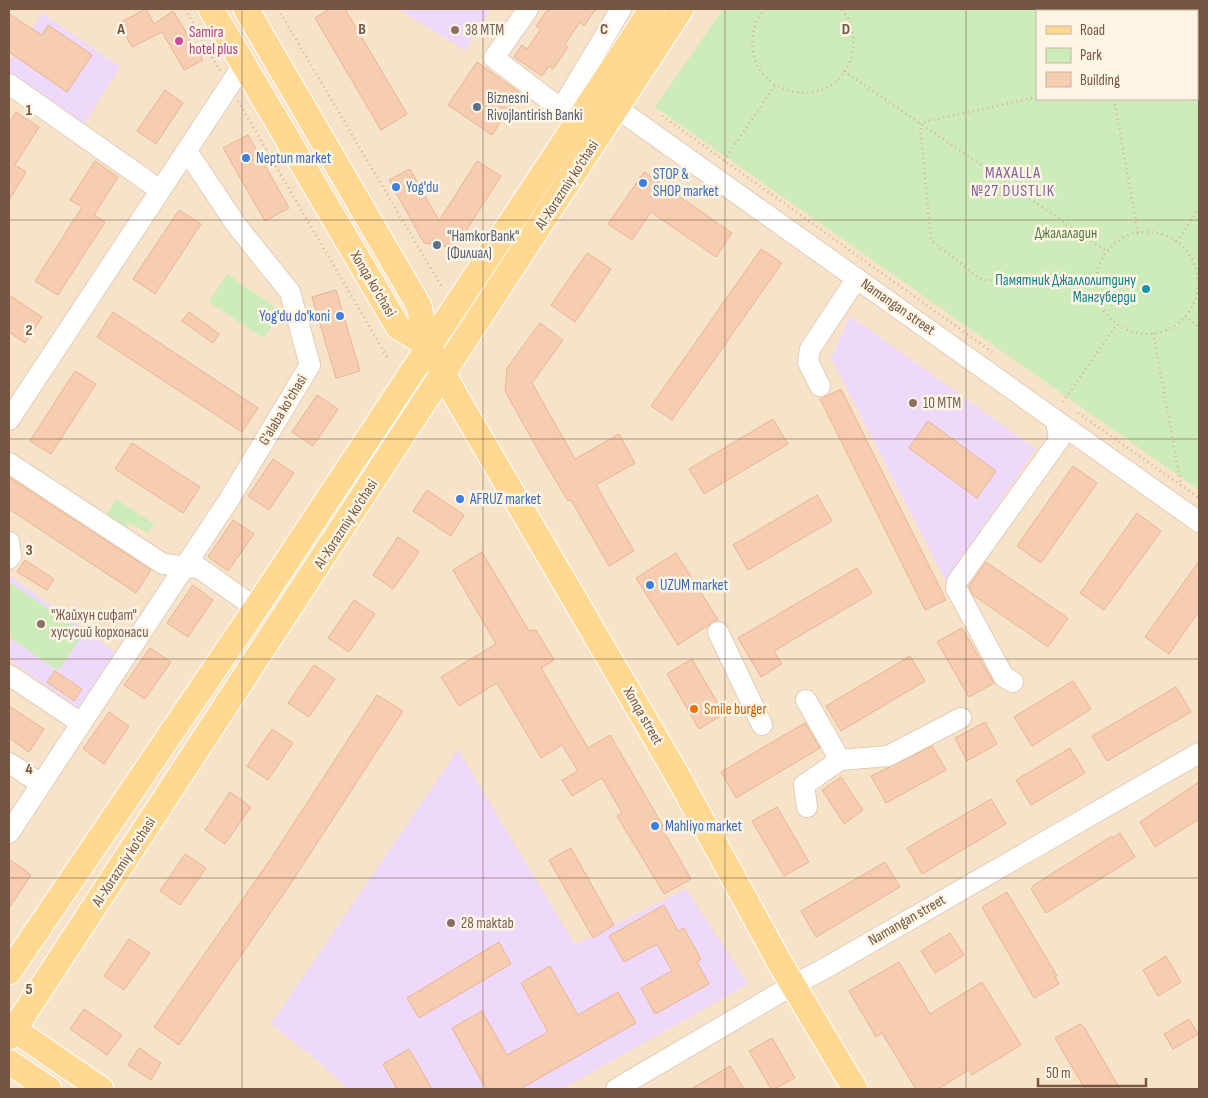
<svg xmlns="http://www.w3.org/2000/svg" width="1208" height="1098" font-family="'Sofia Sans Condensed',sans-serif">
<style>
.residential{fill:#f6e3ca;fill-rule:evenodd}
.education{fill:#eed9fa}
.green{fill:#ceecba}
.water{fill:#afe0e9;stroke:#95cfdb}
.building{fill:#f6cdb1;stroke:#eab490}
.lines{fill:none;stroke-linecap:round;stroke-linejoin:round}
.minor-casing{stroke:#e2cdb8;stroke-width:22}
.major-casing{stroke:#fff;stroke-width:27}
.path{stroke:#dab195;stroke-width:2.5;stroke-dasharray:1 4;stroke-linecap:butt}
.minor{stroke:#fff;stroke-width:20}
.major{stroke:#ffd892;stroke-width:25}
.grid{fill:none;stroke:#755643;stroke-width:1;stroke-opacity:0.55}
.education-dot{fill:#8d6e63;stroke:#fff5e4;stroke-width:2}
.hotel-dot{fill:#d1479c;stroke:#fff5e4;stroke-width:2}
.service-dot{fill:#5c6f8a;stroke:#fff5e4;stroke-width:2}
.shop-dot{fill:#3f7fe0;stroke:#fff5e4;stroke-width:2}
.culture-dot{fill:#0f9aa8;stroke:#fff5e4;stroke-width:2}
.food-dot{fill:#e8710a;stroke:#fff5e4;stroke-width:2}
.labels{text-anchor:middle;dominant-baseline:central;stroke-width:5;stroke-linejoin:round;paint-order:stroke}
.education-label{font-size:15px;fill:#785e54;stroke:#fff5e4;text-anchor:start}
.hotel-label{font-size:15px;fill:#b23c85;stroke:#fff5e4;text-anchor:start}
.service-label{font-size:15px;fill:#4e5e75;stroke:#fff5e4;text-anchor:start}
.shop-label{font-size:15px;fill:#366cbe;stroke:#fff5e4;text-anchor:start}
.street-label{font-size:15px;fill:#755643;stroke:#fff5e4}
.park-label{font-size:15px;fill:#4d7c3a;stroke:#fff5e4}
.culture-label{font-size:15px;fill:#0d838f;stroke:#fff5e4;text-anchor:end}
.food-label{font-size:15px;fill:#c56008;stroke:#fff5e4;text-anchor:start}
.neighbourhood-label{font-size:16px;letter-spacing:1px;fill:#865e99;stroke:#fff5e4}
.grid-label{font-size:16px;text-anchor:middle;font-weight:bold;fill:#755643;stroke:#fff5e4;stroke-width:5;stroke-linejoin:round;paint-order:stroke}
</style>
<rect width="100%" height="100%" fill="#fef1dc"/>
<path class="residential" d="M 9,9 L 1199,9 L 1199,1089 L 9,1089 ZM 1037,11 L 1197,11 L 1197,99 L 1037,99 Z"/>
<path class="education" d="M 398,9 L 491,9 L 465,50 Z
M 42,13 L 120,67 L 83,126 L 9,76 L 9,63 Z
M 850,316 L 1036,449 L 946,581 L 831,358 Z
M 9,575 L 119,655 L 81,710 L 9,660 Z
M 458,750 L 575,945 L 686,889 L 748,984 L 562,1089 L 348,1089 L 317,1060 L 271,1024 Z"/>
<path class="green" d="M 723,9 L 1098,9 L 1102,11 L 1037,11 L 1037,99 L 1197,99 L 1197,86 L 1199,88 L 1199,490 L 655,107 Z
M 227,274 L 281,311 L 263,338 L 209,302 Z
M 116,499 L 154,524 L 147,533 L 130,523 L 123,531 L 104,518 Z
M 9,582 L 84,633 L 58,671 L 9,637 Z"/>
<path class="water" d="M 1128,9 L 1199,9 L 1199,64 L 1197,62 L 1197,11 L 1131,11 Z"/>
<path class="building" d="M 146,9 L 154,24 L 173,11 L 203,60 L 184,70 L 162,32 L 132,47 L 119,23 Z
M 329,9 L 345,9 L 407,114 L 381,130 L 315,18 Z
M 548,9 L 596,9 L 584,26 L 580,22 L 565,44 L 568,47 L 553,69 L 549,66 L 542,76 L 514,57 L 522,45 L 527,49 L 541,29 L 536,26 Z
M 9,14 L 42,35 L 48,25 L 92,55 L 67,92 L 9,52 Z
M 477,62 L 520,93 L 492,135 L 448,105 Z
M 165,90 L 183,103 L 156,144 L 137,131 Z
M 16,112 L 39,127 L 15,165 L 26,172 L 9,200 L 9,123 Z
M 248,135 L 289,208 L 265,221 L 223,148 Z
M 95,161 L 118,177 L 94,215 L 105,222 L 58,295 L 35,281 L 82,207 L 70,200 Z
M 477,161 L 501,176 L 455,248 L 424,243 L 389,180 L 410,169 L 439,221 Z
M 644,172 L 732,233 L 716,257 L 651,212 L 632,240 L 608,224 Z
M 179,210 L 201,224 L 155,294 L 133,279 Z
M 761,249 L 782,263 L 672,420 L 651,406 Z
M 587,253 L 611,269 L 575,322 L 551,305 Z
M 336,290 L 360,371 L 336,378 L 312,297 Z
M 9,295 L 42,317 L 25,343 L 9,332 Z
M 113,312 L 258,408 L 242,432 L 97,337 Z
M 189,312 L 219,334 L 213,343 L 182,321 Z
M 540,323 L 563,340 L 532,383 L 575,459 L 619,434 L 635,463 L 596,485 L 634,551 L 609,566 L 571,500 L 568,501 L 543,459 L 505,391 L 507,368 Z
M 75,371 L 96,384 L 51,454 L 30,441 Z
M 841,389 L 946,600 L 925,610 L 820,399 Z
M 317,395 L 338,409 L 313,446 L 292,432 Z
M 773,419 L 788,444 L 704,494 L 689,469 Z
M 928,421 L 996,471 L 977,498 L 909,448 Z
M 132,443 L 200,487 L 183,513 L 115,469 Z
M 273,459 L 294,473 L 269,510 L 248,496 Z
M 1073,466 L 1097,483 L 1041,563 L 1017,546 Z
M 9,477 L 151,570 L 136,593 L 9,509 Z
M 427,490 L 464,515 L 451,536 L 413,511 Z
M 817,495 L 832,521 L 748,570 L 733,545 Z
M 1137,513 L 1161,531 L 1104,610 L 1080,593 Z
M 233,520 L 254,534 L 228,571 L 208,557 Z
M 398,537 L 419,552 L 393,589 L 373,575 Z
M 482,552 L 529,631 L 536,630 L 554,660 L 541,668 L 588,748 L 610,735 L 663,826 L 661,827 L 691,879 L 664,894 L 617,816 L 622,813 L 602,778 L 572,796 L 562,780 L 578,771 L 562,745 L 541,758 L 497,683 L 459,706 L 441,677 L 496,644 L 453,570 Z
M 676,553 L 718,620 L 713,622 L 678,645 L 636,578 Z
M 25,560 L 54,579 L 47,590 L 17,572 Z
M 1199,561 L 1199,611 L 1169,654 L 1145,637 Z
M 986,562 L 1068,618 L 1048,647 L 973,595 L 969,586 Z
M 857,568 L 872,593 L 774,651 L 782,664 L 761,677 L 738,638 Z
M 193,585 L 213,600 L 188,637 L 167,623 Z
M 354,600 L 375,614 L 349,652 L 328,638 Z
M 962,628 L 994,683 L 969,697 L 937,642 Z
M 150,648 L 171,662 L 145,699 L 124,685 Z
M 910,656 L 925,681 L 841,731 L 826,706 Z
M 692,659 L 724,714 L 699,729 L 667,674 Z
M 314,665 L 335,679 L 309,717 L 288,703 Z
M 55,671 L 82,689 L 74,701 L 47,682 Z
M 1073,681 L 1091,709 L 1032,746 L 1014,717 Z
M 1176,687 L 1191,712 L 1107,761 L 1092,736 Z
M 377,695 L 403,711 L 289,886 L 179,1045 L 154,1027 L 272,857 Z
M 9,706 L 44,729 L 29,752 L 9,738 Z
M 109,712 L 129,726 L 104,764 L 83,749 Z
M 985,722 L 997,744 L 967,761 L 955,738 Z
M 805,723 L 820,748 L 736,798 L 721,772 Z
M 272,729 L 293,743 L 268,780 L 247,766 Z
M 932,746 L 946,770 L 886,803 L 871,776 Z
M 1070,748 L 1085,773 L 1031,805 L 1016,780 Z
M 841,777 L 863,810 L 844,824 L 822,790 Z
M 1199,782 L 1199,819 L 1155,847 L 1140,822 Z
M 230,792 L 251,807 L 225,844 L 205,830 Z
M 991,799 L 1006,824 L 922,874 L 907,848 Z
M 777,807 L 809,862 L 784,876 L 752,821 Z
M 1120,833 L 1135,857 L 1046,913 L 1031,889 L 1034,885 L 1112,836 L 1113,838 Z
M 571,848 L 614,925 L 593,938 L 549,860 Z
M 185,854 L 206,868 L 180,905 L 160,891 Z
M 9,859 L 31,875 L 9,908 Z
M 885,862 L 900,887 L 816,937 L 801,911 Z
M 1007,892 L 1057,976 L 1055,977 L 1059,984 L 1034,998 L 982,907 Z
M 664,905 L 678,931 L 684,928 L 701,959 L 697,962 L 709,984 L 655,1014 L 641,988 L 672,971 L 657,944 L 624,962 L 609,936 Z
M 950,933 L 964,955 L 935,973 L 921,951 Z
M 129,939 L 150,953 L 124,990 L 104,976 Z
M 499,942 L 511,964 L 419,1018 L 407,998 Z
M 1166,956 L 1181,982 L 1158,996 L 1143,970 Z
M 899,962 L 930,1014 L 982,982 L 1021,1045 L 972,1075 L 969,1070 L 938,1089 L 916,1089 L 882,1033 L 876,1037 L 849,991 Z
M 550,966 L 578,1015 L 618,992 L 636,1023 L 520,1089 L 486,1089 L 452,1028 L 482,1011 L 507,1055 L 548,1032 L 521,983 Z
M 84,1009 L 122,1035 L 107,1055 L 70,1029 Z
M 1189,1019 L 1198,1034 L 1173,1049 L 1164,1034 Z
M 1080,1024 L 1084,1027 L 1120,1089 L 1085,1089 L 1055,1038 Z
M 772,1038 L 795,1078 L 774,1089 L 771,1089 L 749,1051 Z
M 139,1048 L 161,1063 L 151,1080 L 128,1065 Z
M 409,1049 L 432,1089 L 397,1089 L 383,1064 Z
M 730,1066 L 744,1089 L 691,1089 Z"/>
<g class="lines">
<g class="minor-casing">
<path id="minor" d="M 528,9 L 494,58 L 561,109
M 1107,9 L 1110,11
M 1197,78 L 1199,80
M 9,84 L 160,190
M 604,99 L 1199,522
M 570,116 L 561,109 L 621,9
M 820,386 L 808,362 L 810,349 L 857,278
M 9,420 L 243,65
M 9,463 L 163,564 L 199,568 L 256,608
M 9,542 L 11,556 L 9,559
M 718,632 L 762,725
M 9,675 L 81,723
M 1013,682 L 1004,677 L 956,588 L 957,582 L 1059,440 L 1056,420
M 806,700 L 840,760 L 888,756 L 961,718
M 9,763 L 41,784
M 807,807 L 804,785 L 840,760
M 9,833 L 230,498 L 310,365 L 290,292 L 237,226 L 187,151
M 616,1089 L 793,985 L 824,969 L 1199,753"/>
</g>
<g class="major-casing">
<path id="major" d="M 211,9 L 398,327 L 428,345
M 246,9 L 419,306 L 428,345 L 455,395 L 676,773 L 781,965 L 855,1089
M 9,972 L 256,608 L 652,9
M 9,1026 L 101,1089
M 9,1037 L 681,9
M 9,1062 L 49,1089"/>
</g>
<path class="path" d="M 185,9 L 220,71
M 278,9 L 443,289
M 765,9 C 758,16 754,26 753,36 C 745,98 836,116 852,55 C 856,39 852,21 841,9
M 844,71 L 1106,251
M 1037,97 L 920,123 L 931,240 L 982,280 L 1096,282
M 1114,99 L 1138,233
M 238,101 L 387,357
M 662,116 L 992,352
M 724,161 L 775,85
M1096 283a51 51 0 1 1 102 0a51 51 0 1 1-102 0Z
M 1177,242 L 1199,208
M 1185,316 L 1199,327
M 1153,333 L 1181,484
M 1063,402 L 1117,324
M 1078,413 L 1199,498"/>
<use href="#minor" class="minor"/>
<use href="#major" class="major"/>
</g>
<path class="grid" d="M 242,9 L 242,1089M 483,9 L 483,1089M 725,9 L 725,1089M 966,9 L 966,1089M 9,220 L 1199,220M 9,439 L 1199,439M 9,659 L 1199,659M 9,878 L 1199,878"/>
<g class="education-dot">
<circle cx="455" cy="30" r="5"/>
<circle cx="913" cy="403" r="5"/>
<circle cx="41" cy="624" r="5"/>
<circle cx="451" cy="923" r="5"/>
</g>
<circle class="hotel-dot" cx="179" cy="41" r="5"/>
<g class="service-dot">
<circle cx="477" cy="107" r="5"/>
<circle cx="437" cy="245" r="5"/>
</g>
<g class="shop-dot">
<circle cx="246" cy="158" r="5"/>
<circle cx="643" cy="183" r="5"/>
<circle cx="396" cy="187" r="5"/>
<circle cx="340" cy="316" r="5"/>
<circle cx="460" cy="499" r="5"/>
<circle cx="650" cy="585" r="5"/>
<circle cx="655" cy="826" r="5"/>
</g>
<circle class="culture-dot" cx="1146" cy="289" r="5"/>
<circle class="food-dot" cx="694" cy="709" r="5"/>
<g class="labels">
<g class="education-label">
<text x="465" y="30">38 MTM</text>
<text x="923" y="403">10 MTM</text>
<text x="51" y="615">"Жайхун сифат"<tspan x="51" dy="17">хусусий корхонаси</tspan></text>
<text x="461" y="923">28 maktab</text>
</g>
<g class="hotel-label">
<text x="189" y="32">Samira<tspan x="189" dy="17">hotel plus</tspan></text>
</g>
<g class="service-label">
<text x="487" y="98">Biznesni<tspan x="487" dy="17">Rivojlantirish Banki</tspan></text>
<text x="447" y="236">"HamkorBank"<tspan x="447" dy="17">(Филиал)</tspan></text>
</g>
<g class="shop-label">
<text x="256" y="158">Neptun market</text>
<text x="653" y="174">STOP &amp;<tspan x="653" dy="17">SHOP market</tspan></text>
<text x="406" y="187">Yog'du</text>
<text x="330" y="316" text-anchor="end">Yog'du do'koni</text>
<text x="470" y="499">AFRUZ market</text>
<text x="660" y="585">UZUM market</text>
<text x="665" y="826">Mahliyo market</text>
</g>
<g class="street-label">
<text transform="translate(567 185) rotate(-57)">Al-Xorazmiy ko’chasi</text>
<text transform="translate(373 284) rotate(59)">Xonqa ko'chasi</text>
<text transform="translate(898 307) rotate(35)">Namangan street</text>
<text transform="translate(283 410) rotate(-59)">G'alaba ko'chasi</text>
<text transform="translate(346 524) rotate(-57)">Al-Xorazmiy ko’chasi</text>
<text transform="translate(643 716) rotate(60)">Xonqa street</text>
<text transform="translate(124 862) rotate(-57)">Al-Xorazmiy ko’chasi</text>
<text transform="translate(907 920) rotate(-30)">Namangan street</text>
</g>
<g class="park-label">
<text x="1066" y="233">Джалаладин</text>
</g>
<g class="culture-label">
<text x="1136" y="280">Памятник Джаллолитдину<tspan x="1136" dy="17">Мангуберди</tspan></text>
</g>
<g class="food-label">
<text x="704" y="709">Smile burger</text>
</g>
<g class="neighbourhood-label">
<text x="1013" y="173">MAXALLA<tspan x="1013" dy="18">№27 DUSTLIK</tspan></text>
</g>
</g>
<g class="grid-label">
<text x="121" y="34">A</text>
<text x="362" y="34">B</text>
<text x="604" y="34">C</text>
<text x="846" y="34">D</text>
<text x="29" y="115">1</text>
<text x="29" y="335">2</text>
<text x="29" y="555">3</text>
<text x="29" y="774">4</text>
<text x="29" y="994">5</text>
</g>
<rect width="1208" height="1098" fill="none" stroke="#755643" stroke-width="20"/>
<rect x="1036" y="10" width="162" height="90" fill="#fff5e4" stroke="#c8b5a4"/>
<rect x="1046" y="26" width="25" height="8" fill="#ffd892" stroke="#c8b5a4"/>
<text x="1080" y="35" font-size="15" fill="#755643">Road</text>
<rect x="1046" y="48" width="25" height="15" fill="#ceecba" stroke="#c8b5a4"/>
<text x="1080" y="60" font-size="15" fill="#755643">Park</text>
<rect x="1046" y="72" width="25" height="15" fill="#f6cdb1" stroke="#c8b5a4"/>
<text x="1080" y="85" font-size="15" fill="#755643">Building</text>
<path d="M1038 1078v8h108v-8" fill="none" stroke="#755643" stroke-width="2.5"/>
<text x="1046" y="1078" font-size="15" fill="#755643" stroke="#fff5e4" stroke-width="4" paint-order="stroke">50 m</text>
</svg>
